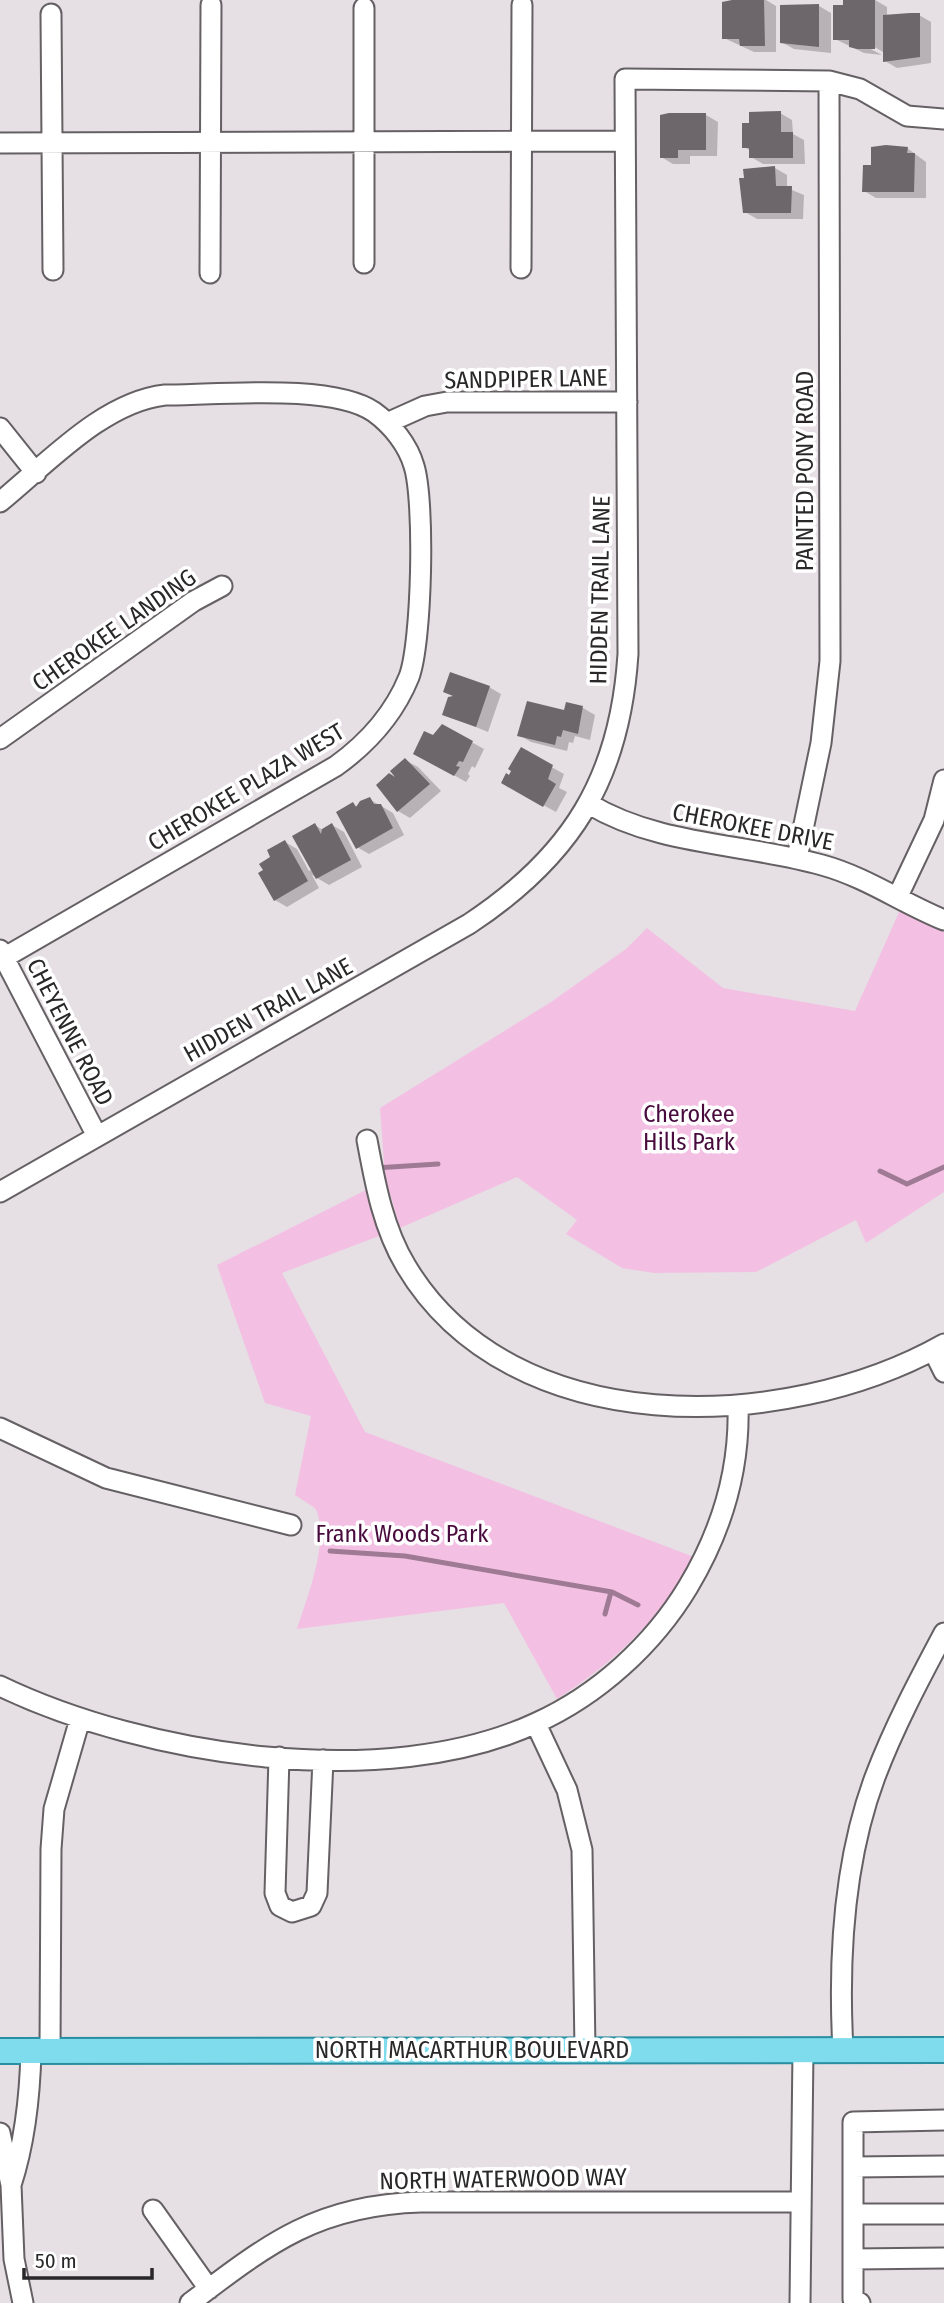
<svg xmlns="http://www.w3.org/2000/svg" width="944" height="2303" font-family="'Fira Sans Condensed',sans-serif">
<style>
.green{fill:#f3c0e4}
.shadow{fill:#0003}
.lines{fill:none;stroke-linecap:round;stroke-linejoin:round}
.stream{stroke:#9f7a94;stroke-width:5}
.building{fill:#6d676b}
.minor-casing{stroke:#656063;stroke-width:23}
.major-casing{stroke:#298ea0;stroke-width:28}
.minor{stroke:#fff;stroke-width:19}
.major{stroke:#7fdcec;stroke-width:24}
.labels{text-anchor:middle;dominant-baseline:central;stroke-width:7;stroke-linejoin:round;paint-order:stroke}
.street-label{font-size:24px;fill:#292728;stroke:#fff}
.park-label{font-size:24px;fill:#490b3e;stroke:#fff}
</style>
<rect width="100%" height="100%" fill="#e6dfe4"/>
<path class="green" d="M 900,910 L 944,931 L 944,1192 L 866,1243 L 856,1220 L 756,1272 L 654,1273 L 622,1268 L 566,1234 L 577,1220 L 517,1177 L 400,1228 L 385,1176 L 380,1108 L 551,1002 L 626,949 L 647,928 L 723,988 L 855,1011 Z
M 366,1190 L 379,1236 L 282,1273 L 365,1432 L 694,1557 C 660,1619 616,1661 557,1699 L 504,1603 L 297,1629 C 307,1597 331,1538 315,1508 L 295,1495 L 311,1416 L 265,1403 L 217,1265 Z"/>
<path class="shadow" d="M 733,0 L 766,0 L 776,6 L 776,52 L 754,52 L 724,38 Z
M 875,0 L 887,7 L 887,16 L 919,15 L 931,22 L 931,63 L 897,68 L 885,61 L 885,53 L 869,44 L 867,47 L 882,55 L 864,53 L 835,39 L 845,1 Z
M 819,6 L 831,13 L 831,53 L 794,49 L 781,42 Z
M 780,113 L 792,120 L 793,134 L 804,140 L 805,164 L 763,164 L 751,157 L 751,151 L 744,147 Z
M 706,115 L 718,122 L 717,156 L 690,156 L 690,164 L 673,164 L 661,157 Z
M 907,148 L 926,162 L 926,198 L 876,198 L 864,191 L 872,167 Z
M 775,168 L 787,175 L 787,188 L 804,195 L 803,219 L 757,219 L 745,212 Z
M 489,687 L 501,694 L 488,732 L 444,714 Z
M 583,708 L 595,715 L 590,740 L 575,736 L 573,743 L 569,742 L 567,751 L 531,742 L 519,735 L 565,712 Z
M 442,726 L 484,749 L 475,768 L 472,766 L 468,774 L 470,776 L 466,782 L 415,753 Z
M 521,750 L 564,774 L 559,788 L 567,792 L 556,812 L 503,783 L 510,777 Z
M 405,760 L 418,767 L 441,791 L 410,818 L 398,811 Z
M 369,799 L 393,813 L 404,835 L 369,854 L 357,847 L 353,804 L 358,807 Z
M 315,825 L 323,830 L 332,825 L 344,832 L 362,867 L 329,885 L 312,875 L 319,888 L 287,907 L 275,900 L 273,858 L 285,842 L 297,849 L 309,871 L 312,869 Z"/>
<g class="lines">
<path class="stream" d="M 375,1168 L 438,1164
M 880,1171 L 907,1184 L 944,1167
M 330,1551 L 405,1556 L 612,1592 L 638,1605
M 605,1614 L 611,1592"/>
</g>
<path class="building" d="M 732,0 L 764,0 L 765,46 L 740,46 L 739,39 L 722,39 L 722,2 Z
M 843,0 L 875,0 L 875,49 L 857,49 L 849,47 L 849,40 L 833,40 L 833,5 L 843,5 Z
M 819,4 L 819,47 L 780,43 L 780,5 Z
M 910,13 L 920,13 L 920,57 L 883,62 L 883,15 Z
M 781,111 L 781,132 L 793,132 L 793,158 L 749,158 L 749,148 L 742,148 L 742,123 L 749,123 L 749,112 Z
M 669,113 L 706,113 L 706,150 L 678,150 L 678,158 L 660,158 L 660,115 Z
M 886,145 L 908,147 L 907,153 L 915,153 L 914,192 L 862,192 L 863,165 L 871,165 L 871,147 Z
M 775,166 L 776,186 L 792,186 L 791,213 L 743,213 L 739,178 L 744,178 L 743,169 Z
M 450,672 L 490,686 L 476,727 L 442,715 L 448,697 L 453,696 L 443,692 Z
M 527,701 L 564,710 L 566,702 L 583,706 L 578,734 L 563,730 L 561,737 L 557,736 L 555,745 L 517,736 Z
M 442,724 L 473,741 L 463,762 L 459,761 L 456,766 L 460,767 L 454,776 L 413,754 L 424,731 L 433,735 Z
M 521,747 L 553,765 L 548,779 L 556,784 L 543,807 L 501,783 L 506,773 L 509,775 L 511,771 L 508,769 Z
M 405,758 L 430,784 L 397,812 L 376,785 L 389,773 L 395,777 L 390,771 Z
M 370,797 L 374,804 L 381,804 L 393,828 L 356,849 L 336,812 L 353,802 L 356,807 L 360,801 Z
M 315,823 L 321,834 L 322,829 L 332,823 L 351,860 L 316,879 L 292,836 Z
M 285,840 L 308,881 L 274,901 L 258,873 L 263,870 L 259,864 L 270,857 L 267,850 Z"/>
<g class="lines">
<g class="minor-casing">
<path id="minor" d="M 364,8 L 364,263
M 51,14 L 53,270
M 0,143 L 625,141
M 521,268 L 522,5
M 210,273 L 211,5
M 387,423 L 425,406 L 447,402 L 627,402
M 0,428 L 36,473
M 0,502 C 48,463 103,402 165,395 C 218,395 332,383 374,412 C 392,425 408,445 414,466 C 425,501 422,643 409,677 C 394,714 368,743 336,766 L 0,960
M 0,739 L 194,601 L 222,586
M 589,804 C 659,846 744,843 822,865 C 866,877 902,903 944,920
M 797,858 L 821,743 L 830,661 L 829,81
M 898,896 L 934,820 L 944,780
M 0,950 L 97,1136
M 367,1140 C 375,1183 383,1228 406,1266 C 511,1442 785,1434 944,1344
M 0,1192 L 469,924 C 572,856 620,778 628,654 L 625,79 L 829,81 L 860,89 L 907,116 L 944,119
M 933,1350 L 944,1372
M 0,1428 L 106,1478 L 291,1525
M 0,1686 C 146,1756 385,1793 536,1723 C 598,1695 653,1645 688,1587 C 721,1532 740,1470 738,1405
M 536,1724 L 567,1790 L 582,1850 L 585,2050
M 279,1757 L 275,1893 L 280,1906 L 292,1912 L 311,1906 L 317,1893 L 323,1760
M 50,2050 L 51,1849 L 54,1809 L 80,1719
M 843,2050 C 838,1959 843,1863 875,1777 C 894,1727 919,1680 944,1633
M 0,2133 L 11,2185 L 14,2259 L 23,2303
M 853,2167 L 944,2166
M 11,2185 C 25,2142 30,2096 31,2050
M 153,2210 L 209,2289
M 853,2214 L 944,2214
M 853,2259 L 944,2258
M 190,2303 C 269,2243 318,2205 421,2202 L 801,2202
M 800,2303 L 803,2050
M 860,2303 L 853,2299 L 853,2122 L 944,2120"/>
</g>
<g class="major-casing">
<path id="major" d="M 0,2051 L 944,2050"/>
</g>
<use href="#minor" class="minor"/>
<use href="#major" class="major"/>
</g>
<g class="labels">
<g class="street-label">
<text transform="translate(526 379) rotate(-1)">SANDPIPER LANE</text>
<text transform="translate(805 471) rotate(-90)">PAINTED PONY ROAD</text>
<text transform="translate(600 590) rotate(-89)">HIDDEN TRAIL LANE</text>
<text transform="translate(114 630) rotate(-35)">CHEROKEE LANDING</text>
<text transform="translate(246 787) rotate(-31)">CHEROKEE PLAZA WEST</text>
<text transform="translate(753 827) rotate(11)">CHEROKEE DRIVE</text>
<text transform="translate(268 1010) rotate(-29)">HIDDEN TRAIL LANE</text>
<text transform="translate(70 1032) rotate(63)">CHEYENNE ROAD</text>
<text x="472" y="2050">NORTH MACARTHUR BOULEVARD</text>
<text transform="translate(503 2179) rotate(-1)">NORTH WATERWOOD WAY</text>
</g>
<g class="park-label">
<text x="689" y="1114">Cherokee<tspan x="689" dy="28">Hills Park</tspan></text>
<text x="402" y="1534">Frank Woods Park</text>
</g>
</g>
<path d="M24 2268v10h128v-10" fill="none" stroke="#292728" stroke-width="3.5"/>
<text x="35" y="2268" font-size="21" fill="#292728" stroke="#ffffff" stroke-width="5" paint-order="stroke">50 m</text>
</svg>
